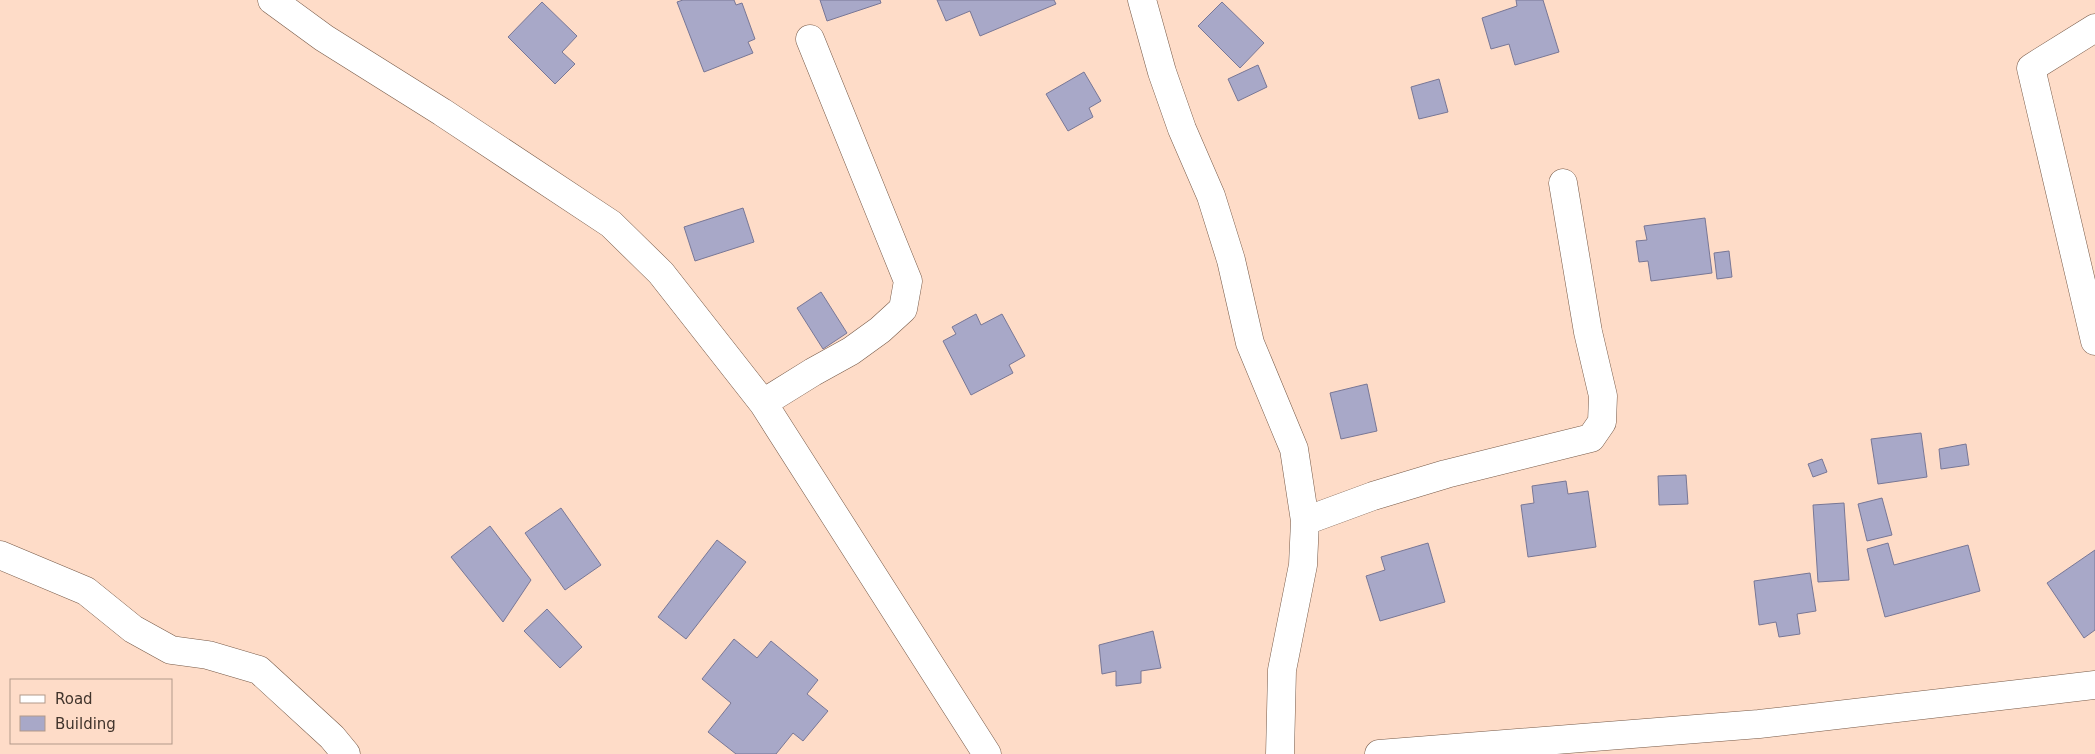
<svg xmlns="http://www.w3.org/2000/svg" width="2095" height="754" font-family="'DejaVu Sans',sans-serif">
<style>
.building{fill:#a8a8c8;stroke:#787796}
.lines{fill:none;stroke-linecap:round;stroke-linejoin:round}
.minor-casing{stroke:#775a48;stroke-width:29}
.minor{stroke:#fff;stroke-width:28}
</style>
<rect width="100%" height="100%" fill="#fedcc8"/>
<path class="building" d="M 683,0 L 734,0 L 736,5 L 742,3 L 755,39 L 748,42 L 753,53 L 704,72 L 677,2 Z
M 820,0 L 880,0 L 881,3 L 827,21 Z
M 937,0 L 1054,0 L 1056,4 L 980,36 L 970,11 L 946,21 Z
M 1516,0 L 1543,0 L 1559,52 L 1515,65 L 1509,44 L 1491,49 L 1482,18 L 1517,6 Z
M 542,2 L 577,36 L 562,52 L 575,64 L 555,84 L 508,37 Z
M 1222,2 L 1264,43 L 1240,68 L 1198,26 Z
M 1258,65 L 1267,87 L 1238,101 L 1228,79 Z
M 1084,72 L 1101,101 L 1089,108 L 1093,117 L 1068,131 L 1046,94 Z
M 1439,79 L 1448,112 L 1419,119 L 1411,87 Z
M 743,208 L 754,242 L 695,261 L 684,227 Z
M 1705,218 L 1712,273 L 1651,281 L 1648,261 L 1639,262 L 1636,241 L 1647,240 L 1644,226 Z
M 1729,251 L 1732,277 L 1717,279 L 1714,253 Z
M 821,292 L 847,333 L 823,349 L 797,308 Z
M 976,314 L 981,325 L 1002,314 L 1025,356 L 1009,365 L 1013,373 L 971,395 L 943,341 L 956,334 L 952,327 Z
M 1367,384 L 1377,431 L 1341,439 L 1330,393 Z
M 1921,433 L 1927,477 L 1878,484 L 1871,439 Z
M 1966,444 L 1969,465 L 1941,469 L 1939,449 Z
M 1822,459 L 1827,472 L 1813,477 L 1808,464 Z
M 1686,475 L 1688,504 L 1659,505 L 1658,476 Z
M 1566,481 L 1568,494 L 1588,491 L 1596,547 L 1528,557 L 1521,505 L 1534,503 L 1532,486 Z
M 1882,498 L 1892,535 L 1867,541 L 1858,504 Z
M 1844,503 L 1849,580 L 1818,582 L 1813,505 Z
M 561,508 L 601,565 L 565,590 L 525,533 Z
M 490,526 L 531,580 L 503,622 L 451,557 Z
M 717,540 L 746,562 L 686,639 L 658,617 Z
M 1428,543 L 1445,602 L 1380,621 L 1366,576 L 1385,570 L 1381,557 Z
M 1888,543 L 1894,565 L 1968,545 L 1980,591 L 1885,617 L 1867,549 Z
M 2095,550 L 2095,630 L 2084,638 L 2047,583 Z
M 1810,573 L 1816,611 L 1797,614 L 1800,634 L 1779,637 L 1776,622 L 1759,625 L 1754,581 Z
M 547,609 L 582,647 L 560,668 L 524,631 Z
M 1153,631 L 1161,668 L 1141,671 L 1141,683 L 1116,686 L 1116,671 L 1102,674 L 1099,645 Z
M 734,639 L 757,658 L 771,641 L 818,680 L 807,694 L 828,711 L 803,741 L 793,733 L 776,754 L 736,754 L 708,732 L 731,703 L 702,679 Z"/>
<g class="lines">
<g class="minor-casing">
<path id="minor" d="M 272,0 L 324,38 L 442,112 L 611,224 L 661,273 L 763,403 L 987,754
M 1142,0 L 1162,72 L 1182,129 L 1211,196 L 1231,260 L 1250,343 L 1294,449 L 1305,521
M 2095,28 L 2031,68 L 2095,341
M 763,403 L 813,372 L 851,351 L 880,330 L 903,309 L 908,281 L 810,39
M 0,555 L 86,591 L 133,629 L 171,650 L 208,655 L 259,670 L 332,737 L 346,754
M 1280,754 L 1282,670 L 1303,565 L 1305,521 L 1373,496 L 1446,474 L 1591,438 L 1602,422 L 1603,396 L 1588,332 L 1563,183
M 1379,754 L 1759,724 L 2095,685"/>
</g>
<use href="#minor" class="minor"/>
</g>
<rect x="10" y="679" width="162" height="65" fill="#fedcc8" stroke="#b2998a"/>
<rect x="20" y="695" width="25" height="8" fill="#ffffff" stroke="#b2998a"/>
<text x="55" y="704" font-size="15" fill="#41342c">Road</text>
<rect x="20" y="716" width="25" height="15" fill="#a8a8c8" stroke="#b2998a"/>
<text x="55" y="729" font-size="15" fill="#41342c">Building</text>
</svg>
